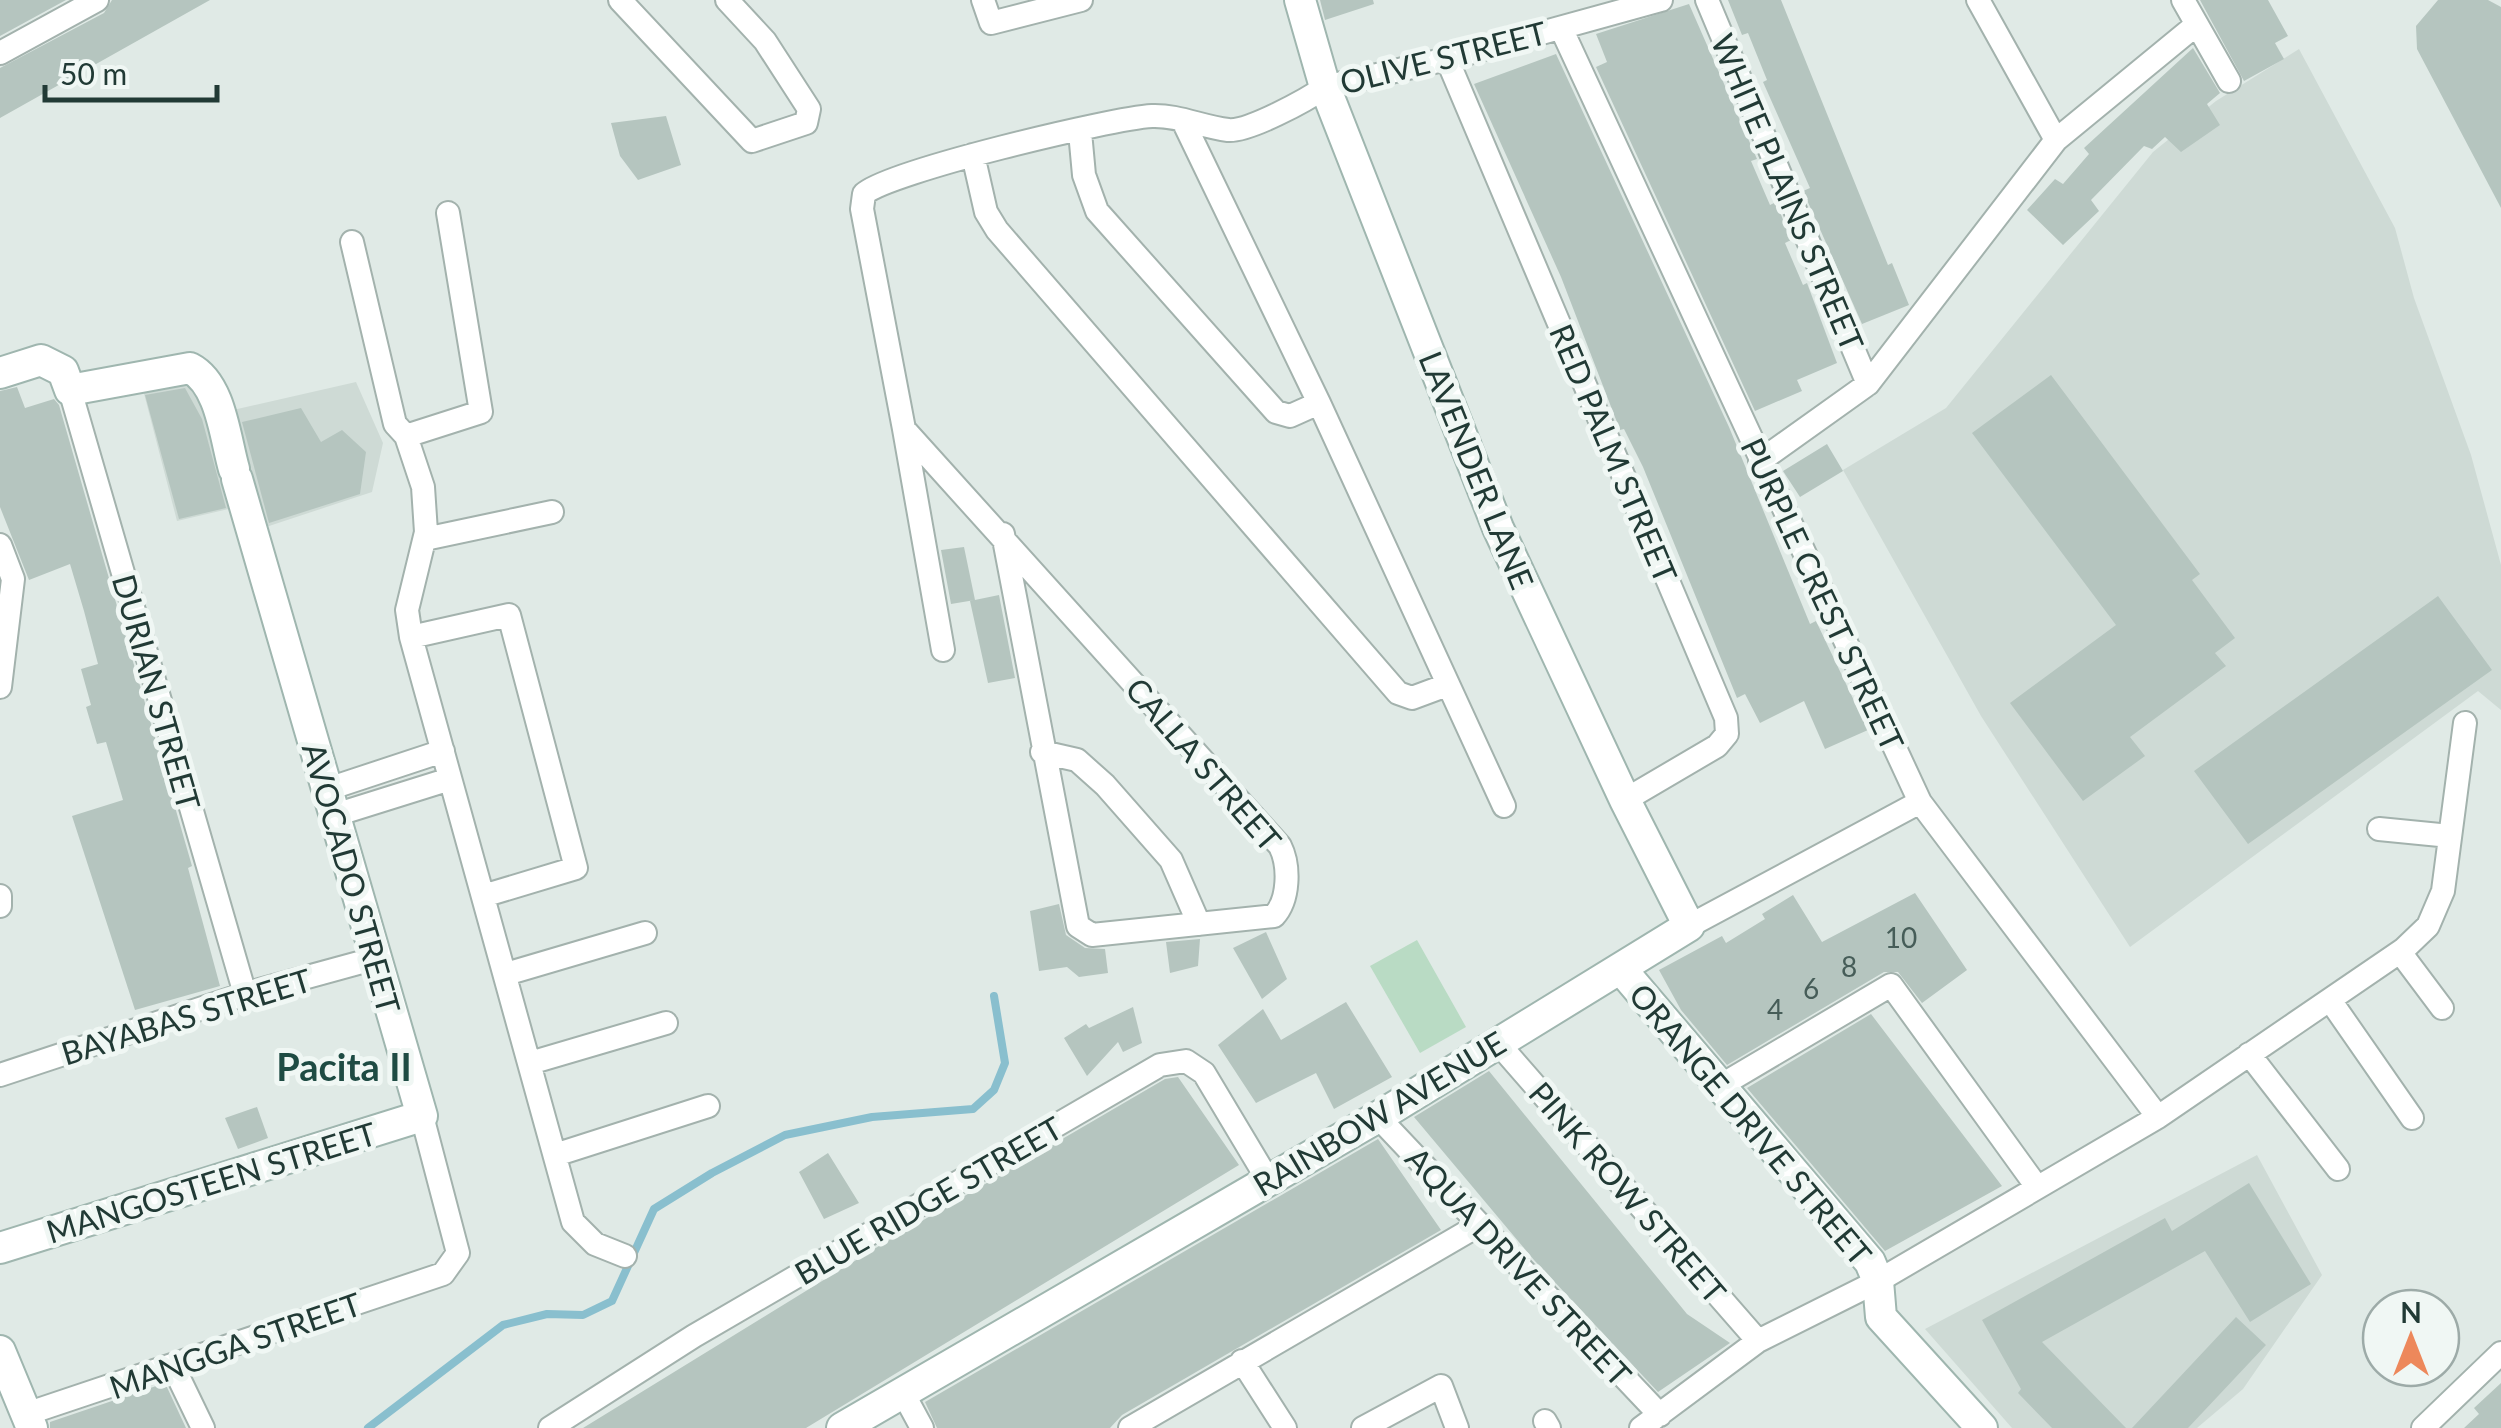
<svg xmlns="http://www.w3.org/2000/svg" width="2501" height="1428" font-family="Lato,sans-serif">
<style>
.built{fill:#cedad5}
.green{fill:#b9dbc4}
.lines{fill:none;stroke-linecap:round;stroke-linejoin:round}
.stream{stroke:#89bfce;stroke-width:8}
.building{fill:#b5c5bf}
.street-casing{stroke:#a3b2ad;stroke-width:26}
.secondary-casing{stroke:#9fb6af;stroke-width:34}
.street{stroke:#fff;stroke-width:22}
.secondary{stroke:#fff;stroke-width:30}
.labels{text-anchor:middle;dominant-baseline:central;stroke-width:10;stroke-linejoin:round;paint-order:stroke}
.number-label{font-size:28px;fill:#465d58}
.street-label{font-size:32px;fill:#213a35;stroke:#f0f7f4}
.quarter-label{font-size:38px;font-weight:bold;fill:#1e4b43;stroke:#f0f7f4}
</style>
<rect width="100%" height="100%" fill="#e0eae6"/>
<path class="built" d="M 2299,49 L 2395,228 L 2414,298 L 2471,455 L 2501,565 L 2501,710 L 2478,691 L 2130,947 L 1981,716 L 1843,470 L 1946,408 L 2153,152 L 2216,101 Z
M 192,375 L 211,415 L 356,382 L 383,443 L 372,492 L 260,529 L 250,504 L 177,521 L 141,382 Z
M 2257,1155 L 2322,1275 L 2243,1389 L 2197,1428 L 2012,1428 L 1925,1329 Z"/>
<path class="green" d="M 1417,940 L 1466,1027 L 1420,1053 L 1370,966 Z"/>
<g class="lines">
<path class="stream" d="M 368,1428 L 503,1325 L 547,1314 L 583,1315 L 612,1301 L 654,1209 L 712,1173 L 785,1135 L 872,1117 L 973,1109 L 994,1090 L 1005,1063 L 994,996"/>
</g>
<path class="building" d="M 0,0 L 66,0 L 0,36 Z
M 112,0 L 210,0 L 0,118 L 0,68 L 104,13 Z
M 1320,0 L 1373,0 L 1374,4 L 1325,20 Z
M 1728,0 L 1781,0 L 1888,265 L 1892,263 L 1909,305 L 1862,324 L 1803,191 L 1810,188 L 1763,82 L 1767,80 L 1748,33 L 1742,35 Z
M 2200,0 L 2268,0 L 2288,36 L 2275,43 L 2284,59 L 2244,81 Z
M 2438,0 L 2488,0 L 2501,7 L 2501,208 L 2417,49 L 2416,26 Z
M 1689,4 L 1757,159 L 1751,161 L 1770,205 L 1776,202 L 1791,240 L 1785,243 L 1803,285 L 1807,283 L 1837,363 L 1797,380 L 1802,391 L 1755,411 L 1596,67 L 1607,62 L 1596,34 Z
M 2193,48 L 2220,93 L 2207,104 L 2220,125 L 2181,152 L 2165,137 L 2152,149 L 2144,146 L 2091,200 L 2099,211 L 2063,245 L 2027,210 L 2055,179 L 2063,184 L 2089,154 L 2084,148 Z
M 1556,54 L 1729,427 L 1810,624 L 1816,621 L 1868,730 L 1825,749 L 1804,701 L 1760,723 L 1745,694 L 1737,698 L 1643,467 L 1624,429 L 1620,430 L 1561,277 L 1474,84 Z
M 666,116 L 681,165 L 638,180 L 620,156 L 611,123 Z
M 2051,375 L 2200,574 L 2192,580 L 2235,638 L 2215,653 L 2226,666 L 2130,737 L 2145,756 L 2083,801 L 2010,703 L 2116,625 L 1972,433 Z
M 17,387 L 25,408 L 54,399 L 59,405 L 192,866 L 188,868 L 220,986 L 135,1010 L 72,816 L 123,800 L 106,742 L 97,744 L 86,707 L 91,705 L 81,669 L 98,664 L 84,611 L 70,564 L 29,580 L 0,507 L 0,391 Z
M 185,388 L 202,419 L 226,508 L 179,519 L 145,395 Z
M 301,408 L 321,442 L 342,430 L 366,452 L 360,494 L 269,523 L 242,422 Z
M 1827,444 L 1843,471 L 1800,497 L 1783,471 Z
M 964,547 L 975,600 L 951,604 L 941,550 Z
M 999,595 L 1015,678 L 988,683 L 970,601 Z
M 2438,596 L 2492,670 L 2248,844 L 2194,771 Z
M 1915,893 L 1967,970 L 1922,1003 L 1898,972 L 1884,972 L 1727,1065 L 1681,1010 L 1659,970 L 1722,936 L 1726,943 L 1765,919 L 1762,914 L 1793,895 L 1822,942 Z
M 1059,904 L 1066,935 L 1085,948 L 1105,949 L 1108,973 L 1079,977 L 1067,967 L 1039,971 L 1030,911 Z
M 1266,932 L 1287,979 L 1262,999 L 1233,948 Z
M 1200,939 L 1198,966 L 1170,973 L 1166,942 Z
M 1346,1002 L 1392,1077 L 1334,1109 L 1316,1073 L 1256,1103 L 1218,1045 L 1263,1009 L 1281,1040 Z
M 1133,1007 L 1142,1043 L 1123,1052 L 1118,1042 L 1087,1076 L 1064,1038 L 1086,1024 L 1089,1028 Z
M 1871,1014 L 2002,1186 L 1885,1251 L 1747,1088 Z
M 1489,1071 L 1687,1314 L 1730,1343 L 1658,1392 L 1534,1260 L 1414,1117 Z
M 1178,1077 L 1239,1165 L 806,1428 L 583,1428 L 879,1246 L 1165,1079 Z
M 257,1107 L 268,1138 L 238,1149 L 225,1118 Z
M 1378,1139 L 1441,1230 L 1122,1415 L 1110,1428 L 937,1428 L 925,1402 Z
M 828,1153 L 859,1203 L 824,1219 L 799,1172 Z
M 2249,1183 L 2311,1284 L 2250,1322 L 2205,1251 L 2042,1342 L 2126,1428 L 2052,1428 L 2018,1393 L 2021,1389 L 1982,1320 L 2165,1218 L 2172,1231 Z
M 2236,1317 L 2266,1345 L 2188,1428 L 2132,1428 Z
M 165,1383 L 186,1428 L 50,1428 L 50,1422 Z
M 2501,1383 L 2501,1428 L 2464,1428 L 2479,1414 L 2474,1408 Z"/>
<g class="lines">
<g class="street-casing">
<path id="street" d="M 620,0 L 752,141 L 806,123 L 809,109 L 765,41 L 727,0
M 983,0 L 991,23 L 1081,0
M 1707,0 L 1868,384
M 1978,0 L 2056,140
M 2183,0 L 2229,81
M 1561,28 L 1920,802 L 2158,1117
M 0,53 L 97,0
M 1447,59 L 1726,718 L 1727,734 L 1717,746 L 1625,800
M 1183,121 L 1319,403 L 1504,806
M 1080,132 L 1084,175 L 1097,211 L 1276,412 L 1290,416 L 1319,403
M 973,155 L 986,212 L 997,230 L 1398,693 L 1412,698 L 1447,685
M 352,242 L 395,424 L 406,436 L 423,487 L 426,532 L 407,610 L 411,637 L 573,1222 L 595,1244 L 625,1256
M 70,390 L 245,994
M 904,429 L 943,650
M 406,436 L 481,412 L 448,213
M 1760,461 L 1868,384 L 2056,140 L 2196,25
M 1003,534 L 1078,926 L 1092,935 L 1274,916 C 1289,900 1290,866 1280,846 L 904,429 L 862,209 L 864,194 C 887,172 1112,118 1152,116 C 1178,115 1202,127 1228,130 C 1248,132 1307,100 1325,87 L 1447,59 L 1661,0
M 425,539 L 552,512
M 0,545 L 13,579 L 0,687
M 411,637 L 509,615 L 576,868 L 483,896
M 1042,752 L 1077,760 L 1105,785 L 1171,860 L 1199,924
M 328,789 L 443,751
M 335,815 L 450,779
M 2379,829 L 2450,836
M 0,896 L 0,906
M 1689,926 L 1920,802
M 2400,952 L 2442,1008
M 506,974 L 645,933
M 2330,1000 L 2412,1118
M 1497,1042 L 1758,1341
M 2249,1054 L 2338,1169
M 530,1063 L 666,1023
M 0,1075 L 245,994 L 373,959
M 1720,1086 L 1891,985 L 2037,1187
M 1378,1117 L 1660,1415
M 555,1155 L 708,1106
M 1242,1361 L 1285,1428
M 174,1368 L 203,1428
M 902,1391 L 922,1428
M 26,1414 L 443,1274 L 458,1253 L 422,1116
M 1545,1421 L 1549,1428
M 550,1428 L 694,1336 L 1160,1065 L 1186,1061 L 1204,1073 L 1268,1180
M 1130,1428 L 1479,1225
M 1363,1428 L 1441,1386 L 1457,1428
M 1641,1428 L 1758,1341 L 1878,1281 L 2158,1117 L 2404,949 L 2428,926 L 2443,891 L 2465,723
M 2423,1428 L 2501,1353"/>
</g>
<g class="secondary-casing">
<path id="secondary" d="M 0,373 L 41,360 L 63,371 L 70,390 L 190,368 C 221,384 225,438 234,469
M 1621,969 L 1870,1262 L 1878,1281 L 1881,1317 L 1982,1428
M 0,1248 L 422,1116 L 237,479
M 0,1351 L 32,1428
M 842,1428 L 1378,1117 L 1689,926 L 1625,800 L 1498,528 L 1325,87 L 1300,0"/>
</g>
<use href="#street" class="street"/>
<use href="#secondary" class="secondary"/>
</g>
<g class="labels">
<g class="number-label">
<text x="1901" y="937">10</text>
<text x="1849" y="966">8</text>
<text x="1811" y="988">6</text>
<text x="1775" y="1009">4</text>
</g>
<g class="street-label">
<text transform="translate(1443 57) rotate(-14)">OLIVE STREET</text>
<text transform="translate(1788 192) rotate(67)">WHITE PLAINS STREET</text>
<text transform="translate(1614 453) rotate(67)">RED PALM STREET</text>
<text transform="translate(1477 470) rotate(68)">LAVENDER LANE</text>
<text transform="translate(1823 594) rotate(65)">PURPLE CREST STREET</text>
<text transform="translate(157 692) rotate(74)">DURIAN STREET</text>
<text transform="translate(1204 764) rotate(49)">CALLA STREET</text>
<text transform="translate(352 878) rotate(74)">AVOCADO STREET</text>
<text transform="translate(186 1016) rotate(-17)">BAYABAS STREET</text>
<text transform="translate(1379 1113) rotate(-31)">RAINBOW AVENUE</text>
<text transform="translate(1751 1124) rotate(50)">ORANGE DRIVE STREET</text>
<text transform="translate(211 1182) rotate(-17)">MANGOSTEEN STREET</text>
<text transform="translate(1628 1192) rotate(49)">PINK ROW STREET</text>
<text transform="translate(928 1200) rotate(-30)">BLUE RIDGE STREET</text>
<text transform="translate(1519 1266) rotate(47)">AQUA DRIVE STREET</text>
<text transform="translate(235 1345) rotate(-19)">MANGGA STREET</text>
</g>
<g class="quarter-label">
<text x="344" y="1066">Pacita II</text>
</g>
</g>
<g transform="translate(2411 1338)"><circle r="48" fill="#f0f7f4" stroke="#9daba8" stroke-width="2.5"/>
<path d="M0-8L18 38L0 25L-18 38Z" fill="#ed885b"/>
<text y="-15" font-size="28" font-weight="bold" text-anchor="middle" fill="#213a35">N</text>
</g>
<path d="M45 85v15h172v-15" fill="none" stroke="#213a35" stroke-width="5"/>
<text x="60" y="85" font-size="30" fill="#213a35" stroke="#f0f7f4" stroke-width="8" paint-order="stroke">50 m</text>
</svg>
